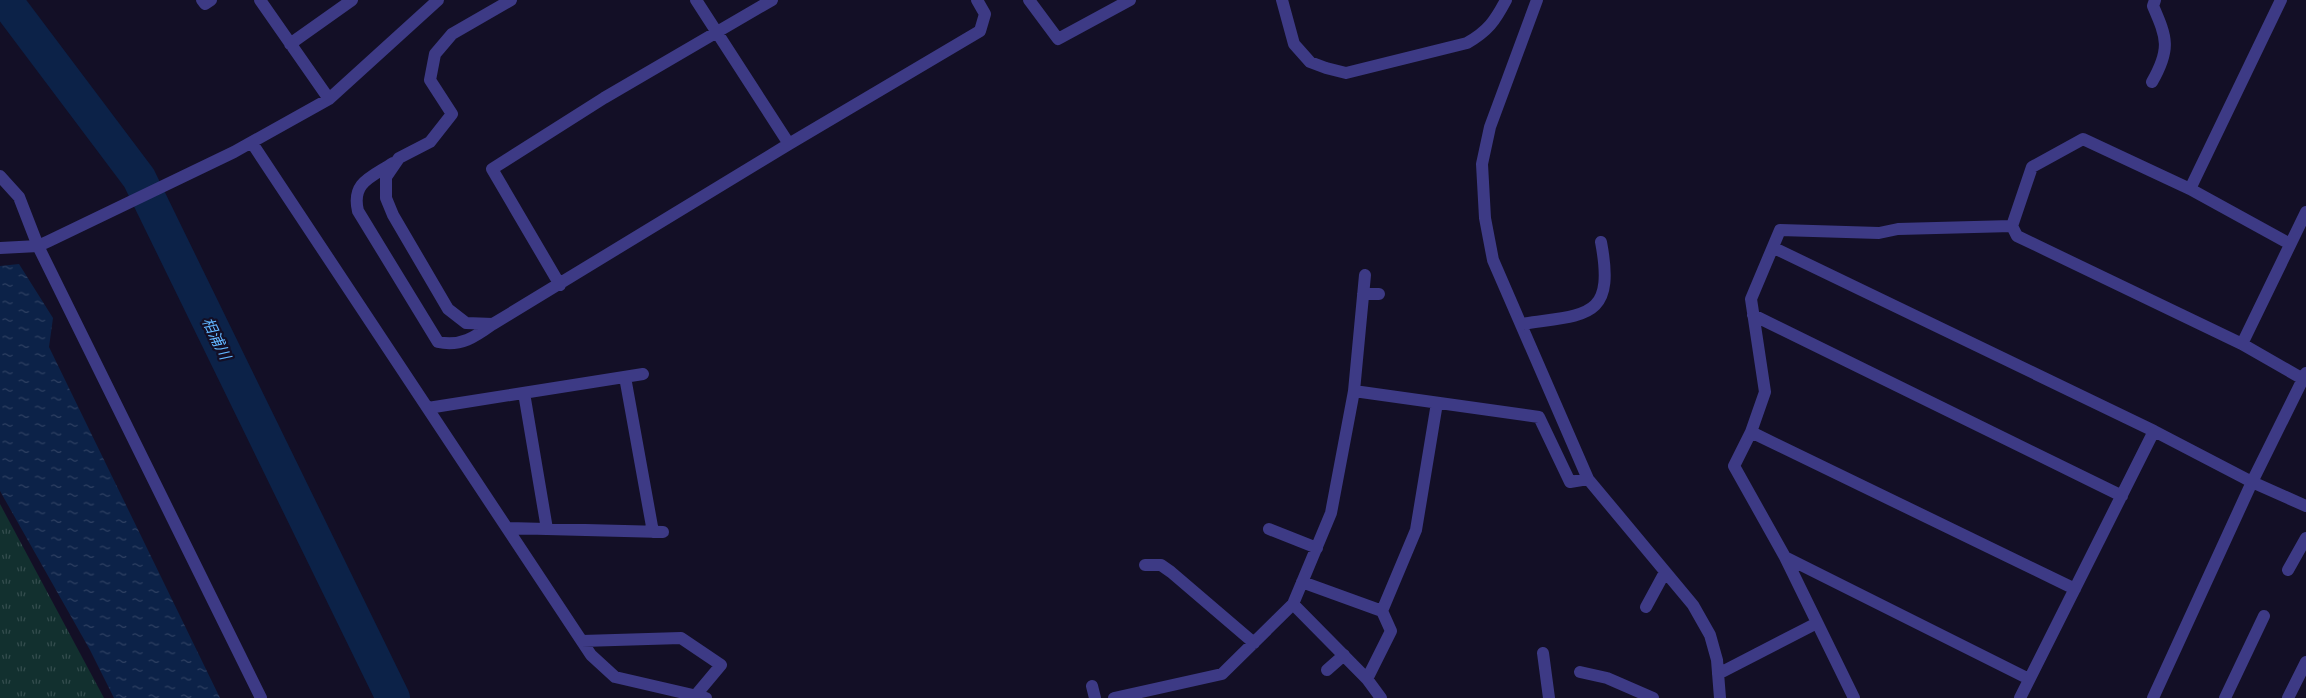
<svg xmlns="http://www.w3.org/2000/svg" width="2306" height="698" font-family="'Noto Sans','Noto Sans JP',sans-serif">
<style>
.park{fill:url(#park-tufts)}
.water{fill:url(#water-ripples)}
.lines{fill:none;stroke-linecap:round;stroke-linejoin:round}
.river{stroke:#0c2248;stroke-width:34}
.minor{stroke:#3d3a85;stroke-width:12}
.labels{text-anchor:middle;dominant-baseline:central;stroke-width:4.5;stroke-linejoin:round;paint-order:stroke}
.water-label{font-size:15px;font-style:italic;fill:#62b6ff;stroke:#130f26}
</style>
<defs>
<pattern id="park-tufts" width="24" height="20" patternUnits="userSpaceOnUse" patternTransform="scale(1.25)"><rect width="24" height="20" fill="#12302f"/><path d="M3 7l-1-3M5 7V3M7 7l1-3M15 17l-1-3M17 17v-4M19 17l1-3" fill="none" stroke="#344d4e"/></pattern>
<pattern id="water-ripples" width="26" height="14" patternUnits="userSpaceOnUse" patternTransform="scale(1.25)"><rect width="26" height="14" fill="#0c2248"/><path d="M2 4q2-2 4 0t4 0M15 11q2-2 4 0t4 0" fill="none" stroke="#2f4163"/></pattern>
</defs>
<rect width="100%" height="100%" fill="#130f26"/>
<path class="park" d="M 0,504 L 104,698 L 0,698 Z"/>
<path class="water" d="M 19,264 L 53,318 L 49,347 L 220,698 L 114,698 L 90,650 L 0,491 L 0,266 Z"/>
<g class="lines">
<path class="river" d="M 5,0 L 139,178 L 393,698"/>
<path class="minor" d="M 202,0 L 205,4 L 211,0
M 260,0 L 329,99
M 511,0 L 452,34 L 435,54 L 430,80 L 452,114 L 430,142 L 399,158 L 386,177 L 386,198 L 393,215 L 448,309 L 466,323 L 493,324 L 789,144 L 980,31 L 985,14 L 977,0
M 696,0 L 789,144
M 1029,0 L 1058,39 L 1130,0
M 1282,0 L 1294,44 L 1310,62 L 1326,68 L 1346,73 L 1467,43 C 1488,31 1495,21 1506,0
M 1537,0 L 1490,127 L 1482,164 L 1485,218 L 1493,260 L 1588,479 L 1693,605 L 1710,635 L 1717,660 L 1720,698
M 290,44 L 352,0
M 2152,82 C 2171,49 2167,38 2153,6 L 2155,0
M 252,143 L 591,655 L 615,677 L 706,698
M 393,163 C 372,177 351,182 358,211 L 438,342 C 461,347 475,337 493,324
M 0,176 L 19,197 L 38,246 L 261,698
M 2190,189 L 2281,0
M 2290,244 L 2190,189 L 2083,139 L 2032,167 L 2012,226 L 2017,236 L 2242,344 L 2303,379
M 0,248 L 38,246 L 49,241 L 234,152 L 329,99 L 438,0
M 1774,248 L 2154,431 L 2252,482 L 2306,506
M 1365,275 L 1354,391 L 1539,417 L 1570,482 L 1588,479
M 560,285 L 492,169 L 604,98 L 772,0
M 1363,294 L 1379,294
M 1753,315 L 2122,496
M 1521,324 C 1585,314 1616,321 1601,242
M 2242,344 L 2306,212
M 625,377 L 653,532
M 524,393 L 547,529
M 428,408 L 643,374
M 1751,432 L 2075,589
M 507,528 L 663,532
M 1269,529 L 1317,548
M 1785,557 L 2029,679
M 1145,565 L 1161,565 L 1171,572 L 1254,643
M 2288,570 L 2306,538
M 1302,582 L 1382,611 L 1416,530 L 1437,403
M 1293,604 L 1367,679
M 1646,607 L 1665,572
M 582,641 L 681,638 L 721,665 L 695,696
M 1543,653 L 1549,698
M 1327,670 L 1344,655
M 1580,672 L 1607,678 L 1653,698
M 1718,674 L 1817,623
M 1092,686 L 1095,698
M 1114,698 L 1222,674 L 1293,604 L 1331,513 L 1354,391
M 1381,698 L 1367,679 L 1391,631 L 1382,611
M 1854,698 L 1785,557 L 1734,466 L 1751,432 L 1765,392 L 1751,299 L 1780,230 L 1879,233 L 1898,229 L 2012,226
M 2020,698 L 2154,431
M 2153,698 L 2252,482 L 2306,373
M 2225,698 L 2264,616
M 2288,698 L 2306,662"/>
</g>
<g class="labels">
<g class="water-label">
<text transform="translate(217 338) rotate(64)">相浦川</text>
</g>
</g>
</svg>
